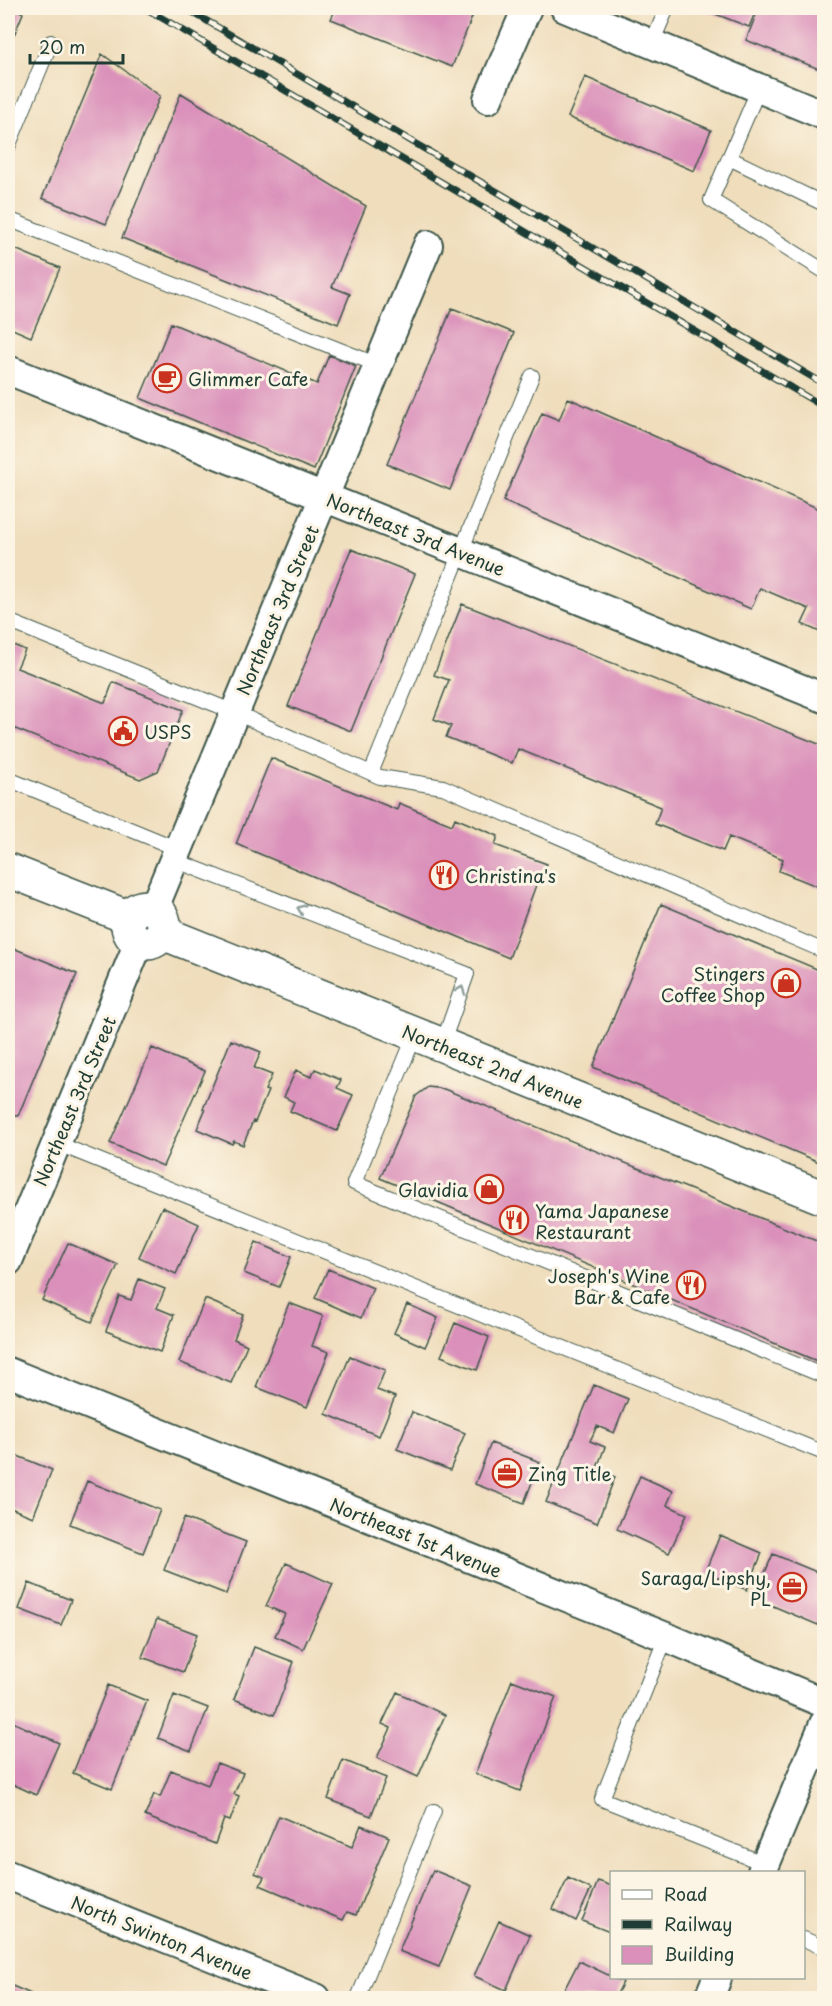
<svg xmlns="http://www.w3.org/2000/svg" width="832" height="2006" font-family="'Playpen Sans',sans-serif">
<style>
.building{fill:#da90ba}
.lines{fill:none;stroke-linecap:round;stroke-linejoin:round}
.service-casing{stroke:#3e5548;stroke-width:16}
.minor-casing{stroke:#3e5548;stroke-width:32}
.tertiary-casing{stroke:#3e5548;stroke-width:36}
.service{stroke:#fff;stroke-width:14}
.minor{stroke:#fff;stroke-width:28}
.tertiary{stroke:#fff;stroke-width:33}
.rail-casing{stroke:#1f3d34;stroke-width:7}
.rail{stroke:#fcf5e5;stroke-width:4.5;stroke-dasharray:14;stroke-linecap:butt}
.oneway{stroke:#8f9e9a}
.labels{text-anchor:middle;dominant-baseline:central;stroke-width:6;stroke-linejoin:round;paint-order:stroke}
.poi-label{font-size:18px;fill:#1f3d34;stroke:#fcf5e5;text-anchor:start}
.street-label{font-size:18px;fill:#1f3d34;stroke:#fcf5e5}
</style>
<rect width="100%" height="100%" fill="#fcf5e5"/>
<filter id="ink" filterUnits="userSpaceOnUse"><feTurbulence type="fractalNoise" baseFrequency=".0167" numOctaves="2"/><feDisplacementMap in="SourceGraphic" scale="12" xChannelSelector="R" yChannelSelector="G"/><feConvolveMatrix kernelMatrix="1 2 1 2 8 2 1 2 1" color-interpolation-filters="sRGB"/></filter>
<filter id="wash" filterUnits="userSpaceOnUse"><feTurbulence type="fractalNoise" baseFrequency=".008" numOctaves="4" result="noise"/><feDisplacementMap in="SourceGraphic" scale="24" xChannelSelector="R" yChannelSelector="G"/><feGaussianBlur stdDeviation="1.35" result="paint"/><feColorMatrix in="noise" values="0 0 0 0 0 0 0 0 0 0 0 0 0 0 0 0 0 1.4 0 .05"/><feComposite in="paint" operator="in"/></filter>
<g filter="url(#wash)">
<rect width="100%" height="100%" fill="#efddbb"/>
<g id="blocks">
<path class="building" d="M 8,8 L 14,8 L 23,13 L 8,50 Z
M 336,8 L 462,8 L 474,12 L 452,67 L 331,19 Z
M 700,8 L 757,8 L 749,27 Z
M 759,8 L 824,8 L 824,71 L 746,40 Z
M 102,54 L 160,96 L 106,224 L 42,198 Z
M 585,77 L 711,130 L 694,171 L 568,117 Z
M 181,93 L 366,206 L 332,287 L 350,294 L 338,324 L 122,238 Z
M 8,246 L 60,268 L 31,337 L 8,327 Z
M 452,308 L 514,333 L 450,490 L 387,464 Z
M 171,323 L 317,384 L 329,355 L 356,366 L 314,470 L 140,398 Z
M 568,398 L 824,511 L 824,634 L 802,624 L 809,609 L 760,588 L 751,609 L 503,501 L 542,413 L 559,420 Z
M 351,549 L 415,574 L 351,731 L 288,706 Z
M 462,604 L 824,746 L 824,889 L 779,871 L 783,859 L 729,837 L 723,851 L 655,824 L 661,807 L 518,749 L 512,763 L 446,737 L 451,726 L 434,719 L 449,680 L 434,675 Z
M 8,643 L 25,650 L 17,668 L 105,703 L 113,682 L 183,710 L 158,771 L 140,779 L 8,726 Z
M 271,758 L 397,810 L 399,803 L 452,825 L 455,818 L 498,836 L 495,845 L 547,864 L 539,877 L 509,958 L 236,844 Z
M 661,904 L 824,972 L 824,1164 L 593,1067 Z
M 13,948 L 77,974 L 18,1116 L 8,1112 L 8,962 Z
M 231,1040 L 261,1052 L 254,1068 L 272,1075 L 265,1090 L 268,1091 L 255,1122 L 253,1121 L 243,1145 L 234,1141 L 232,1144 L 197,1129 L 205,1110 L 203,1109 Z
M 152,1048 L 205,1071 L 163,1166 L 110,1143 Z
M 315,1069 L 341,1080 L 337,1088 L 353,1095 L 337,1131 L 290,1111 L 294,1102 L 284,1097 L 296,1070 L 311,1077 Z
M 428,1087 L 444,1089 L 824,1244 L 824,1364 L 380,1178 L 416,1096 Z
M 162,1207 L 199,1224 L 176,1274 L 139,1257 Z
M 256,1242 L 291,1257 L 279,1287 L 244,1273 Z
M 68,1243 L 118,1265 L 92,1322 L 42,1300 Z
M 328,1269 L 373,1288 L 361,1318 L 315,1298 Z
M 139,1279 L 165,1289 L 157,1308 L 174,1315 L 160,1352 L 106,1331 L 119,1296 L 131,1300 Z
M 205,1299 L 243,1315 L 234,1339 L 247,1345 L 231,1383 L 179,1362 Z
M 289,1303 L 323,1316 L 312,1346 L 329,1352 L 307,1407 L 256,1387 Z
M 407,1304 L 438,1318 L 425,1347 L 394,1333 Z
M 455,1323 L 489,1337 L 477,1370 L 441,1356 Z
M 350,1356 L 385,1370 L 377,1390 L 395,1397 L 379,1436 L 326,1414 Z
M 594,1385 L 628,1399 L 614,1433 L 597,1426 L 590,1441 L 605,1447 L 596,1470 L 615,1477 L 597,1523 L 546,1502 Z
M 412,1412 L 465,1433 L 450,1470 L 397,1449 Z
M 491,1443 L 540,1462 L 524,1503 L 475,1484 Z
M 8,1452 L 52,1470 L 33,1517 L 8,1507 Z
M 640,1476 L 673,1491 L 667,1505 L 687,1514 L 669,1553 L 617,1529 Z
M 87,1481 L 160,1510 L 143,1553 L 70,1524 Z
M 184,1518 L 246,1542 L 226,1594 L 164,1570 Z
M 720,1535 L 762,1553 L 747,1590 L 705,1572 Z
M 773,1554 L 824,1575 L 824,1609 L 818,1625 L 754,1598 Z
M 286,1563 L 333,1584 L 303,1649 L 275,1636 L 285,1614 L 266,1606 Z
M 29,1583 L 71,1600 L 61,1625 L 19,1609 Z
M 157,1619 L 197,1634 L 183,1672 L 142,1657 Z
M 254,1647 L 294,1662 L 274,1715 L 234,1699 Z
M 512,1680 L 556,1697 L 520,1791 L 475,1774 Z
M 108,1685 L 147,1701 L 112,1789 L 73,1773 Z
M 397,1692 L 445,1715 L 418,1777 L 377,1758 L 391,1728 L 382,1724 Z
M 174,1695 L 208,1708 L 191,1751 L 158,1738 Z
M 8,1720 L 59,1743 L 36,1795 L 8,1782 Z
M 343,1760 L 386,1778 L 371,1816 L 328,1799 Z
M 217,1763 L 243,1773 L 234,1794 L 239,1796 L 230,1821 L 224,1819 L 215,1844 L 145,1816 L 154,1794 L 160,1797 L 171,1770 L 208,1785 Z
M 279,1816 L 352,1847 L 361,1825 L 389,1837 L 356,1915 L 347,1912 L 343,1920 L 260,1885 L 264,1877 L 255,1873 Z
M 433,1870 L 472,1886 L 439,1967 L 399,1951 Z
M 568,1878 L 591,1889 L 576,1921 L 553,1909 Z
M 598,1881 L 612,1886 L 612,1933 L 582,1921 Z
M 499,1921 L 530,1935 L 506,1990 L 474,1976 Z
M 579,1961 L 623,1982 L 615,1998 L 560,1998 Z
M 8,1984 L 40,1998 L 8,1998 Z"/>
</g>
</g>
<g filter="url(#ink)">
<use href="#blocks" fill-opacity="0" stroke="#3e5548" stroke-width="1.5"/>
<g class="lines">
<g class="service-casing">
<path id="service" d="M 652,43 L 667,8
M 759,88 L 711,200 L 824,271
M 8,147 L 51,42
M 729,158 L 824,204
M 8,219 L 378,365
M 8,621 L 234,712 L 380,777 L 443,787 L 824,951
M 371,773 L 532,376
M 8,779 L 178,849
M 174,860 L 467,974 L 442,1045
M 415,1035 L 354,1183 L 824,1376
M 56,1143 L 824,1453
M 666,1637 L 602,1799 L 765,1864
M 804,1939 L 824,1948
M 358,1998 L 434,1811"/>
</g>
<g class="minor-casing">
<path id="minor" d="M 565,8 L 824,115
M 488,99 L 527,8
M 8,370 L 824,698
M 154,908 L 428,245
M 8,1261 L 139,942
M 8,1372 L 666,1637 L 824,1703
M 762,1872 L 824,1724
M 8,1875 L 316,1998
M 709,1998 L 717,1978"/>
</g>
<g class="tertiary-casing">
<path id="tertiary" d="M 8,870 L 130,918
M128 925a18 18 0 1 1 36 0a18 18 0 1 1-36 0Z
M 163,933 L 824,1198"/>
</g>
<use href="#service" class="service"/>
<use href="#minor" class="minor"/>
<use href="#tertiary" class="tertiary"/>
<g class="rail-casing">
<path id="rail" d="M 145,8 L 824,407
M 185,8 L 824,384"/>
</g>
<use href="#rail" class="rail"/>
</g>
<defs><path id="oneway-chevron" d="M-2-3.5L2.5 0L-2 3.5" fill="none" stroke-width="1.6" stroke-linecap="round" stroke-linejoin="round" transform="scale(1.5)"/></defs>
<g class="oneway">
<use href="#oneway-chevron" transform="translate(301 909) rotate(-159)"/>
<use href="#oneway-chevron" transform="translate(461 990) rotate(-71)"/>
</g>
</g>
<defs>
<g id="cafe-ring" transform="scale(1.5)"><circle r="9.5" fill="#fcf5e5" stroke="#c8321e" stroke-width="1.5"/><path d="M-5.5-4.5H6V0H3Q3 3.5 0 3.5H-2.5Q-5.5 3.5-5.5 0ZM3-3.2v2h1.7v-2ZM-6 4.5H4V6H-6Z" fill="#c8321e"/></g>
<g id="civic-ring" transform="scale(1.5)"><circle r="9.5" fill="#fcf5e5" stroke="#c8321e" stroke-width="1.5"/><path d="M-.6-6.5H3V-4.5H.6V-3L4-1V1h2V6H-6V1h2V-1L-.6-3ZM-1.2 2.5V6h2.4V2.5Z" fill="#c8321e"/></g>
<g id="restaurant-ring" transform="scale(1.5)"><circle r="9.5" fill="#fcf5e5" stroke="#c8321e" stroke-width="1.5"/><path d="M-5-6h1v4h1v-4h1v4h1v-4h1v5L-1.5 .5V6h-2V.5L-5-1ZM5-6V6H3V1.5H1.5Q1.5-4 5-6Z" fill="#c8321e"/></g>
<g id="shop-ring" transform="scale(1.5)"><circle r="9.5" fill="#fcf5e5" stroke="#c8321e" stroke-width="1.5"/><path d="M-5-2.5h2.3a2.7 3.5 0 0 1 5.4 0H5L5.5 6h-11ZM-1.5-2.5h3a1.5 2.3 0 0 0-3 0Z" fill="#c8321e"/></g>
<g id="office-ring" transform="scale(1.5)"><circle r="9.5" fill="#fcf5e5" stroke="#c8321e" stroke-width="1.5"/><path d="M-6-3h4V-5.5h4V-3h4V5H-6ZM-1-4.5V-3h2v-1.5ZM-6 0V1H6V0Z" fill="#c8321e"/></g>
</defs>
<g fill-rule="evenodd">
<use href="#cafe-ring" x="167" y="378"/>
<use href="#civic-ring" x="123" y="731"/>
<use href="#restaurant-ring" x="444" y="875"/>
<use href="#shop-ring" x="786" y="983"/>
<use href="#shop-ring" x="489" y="1189"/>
<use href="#restaurant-ring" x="514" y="1220"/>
<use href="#restaurant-ring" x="691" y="1285"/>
<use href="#office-ring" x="507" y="1473"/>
<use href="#office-ring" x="792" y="1587"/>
</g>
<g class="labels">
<g class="poi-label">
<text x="188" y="378">Glimmer Cafe</text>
<text x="144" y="731">USPS</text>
<text x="465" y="875">Christina's</text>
<text x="765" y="973" text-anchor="end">Stingers<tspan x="765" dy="21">Coffee Shop</tspan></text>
<text x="468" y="1189" text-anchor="end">Glavidia</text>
<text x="535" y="1210">Yama Japanese<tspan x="535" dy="21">Restaurant</tspan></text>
<text x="670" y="1275" text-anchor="end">Joseph's Wine<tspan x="670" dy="21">Bar &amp; Cafe</tspan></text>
<text x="528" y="1473">Zing Title</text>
<text x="771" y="1577" text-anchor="end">Saraga/Lipshy,<tspan x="771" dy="21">PL</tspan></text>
</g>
<g class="street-label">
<text transform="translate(416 534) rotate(22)">Northeast 3rd Avenue</text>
<text transform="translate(277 610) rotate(-67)">Northeast 3rd Street</text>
<text transform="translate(493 1066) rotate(22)">Northeast 2nd Avenue</text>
<text transform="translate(74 1101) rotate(-67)">Northeast 3rd Street</text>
<text transform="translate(416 1537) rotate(22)">Northeast 1st Avenue</text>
<text transform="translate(162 1937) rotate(22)">North Swinton Avenue</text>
</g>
</g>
<rect width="832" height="2006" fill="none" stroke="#fcf5e5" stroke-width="30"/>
<rect x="610" y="1871" width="195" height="108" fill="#fcf5e5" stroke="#a4ab9e" stroke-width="1.5"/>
<rect x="622" y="1890" width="30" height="9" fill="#ffffff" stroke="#a4ab9e" stroke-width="1.5"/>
<text x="664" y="1901" font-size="18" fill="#1f3d34">Road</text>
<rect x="622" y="1920" width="30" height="9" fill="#1f3d34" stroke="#a4ab9e" stroke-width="1.5"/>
<text x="664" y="1931" font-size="18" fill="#1f3d34">Railway</text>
<rect x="622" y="1946" width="30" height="18" fill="#da90ba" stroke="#a4ab9e" stroke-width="1.5"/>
<text x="664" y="1961" font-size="18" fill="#1f3d34">Building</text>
<path d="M30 54v9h93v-9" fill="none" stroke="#1f3d34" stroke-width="3"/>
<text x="39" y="54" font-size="18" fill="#1f3d34" stroke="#fcf5e5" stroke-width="4.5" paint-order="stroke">20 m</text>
</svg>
